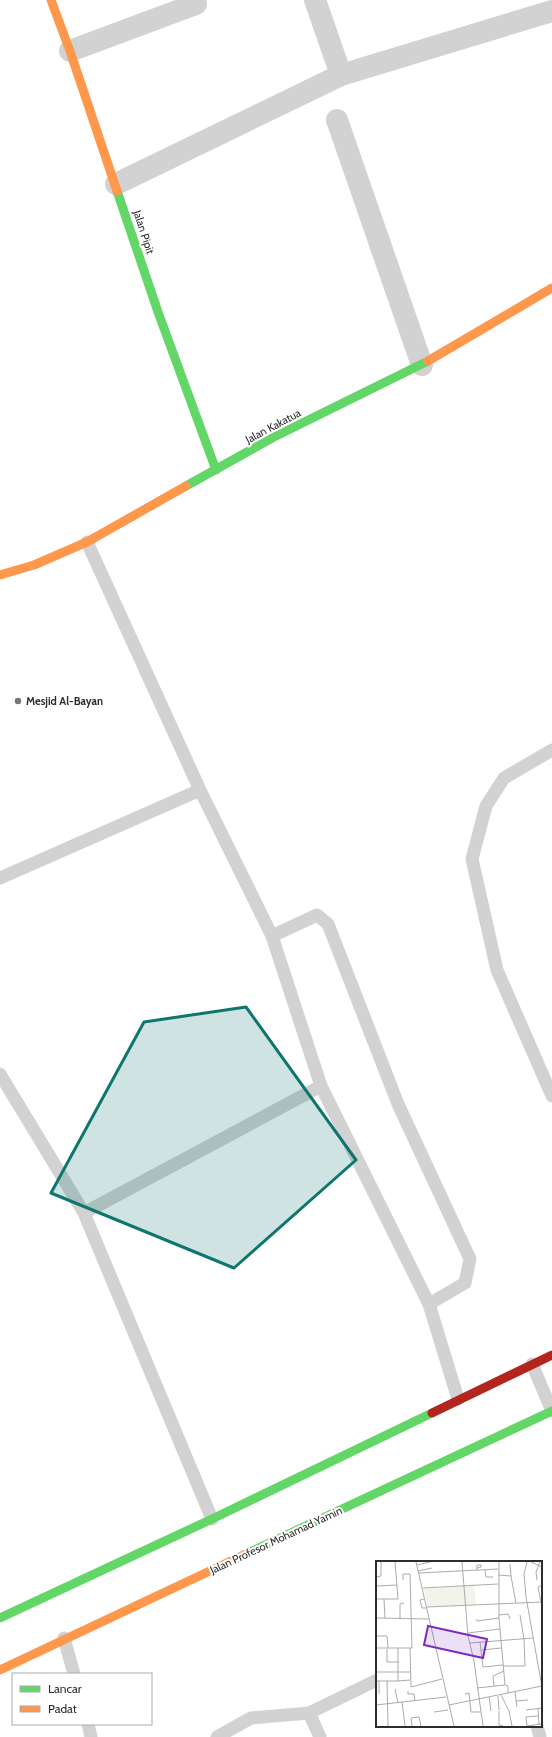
<svg xmlns="http://www.w3.org/2000/svg" width="552" height="1737" font-family="Cabin,sans-serif">
<style>
.lines{fill:none;stroke-linecap:round;stroke-linejoin:round}
.lane{stroke:#d2d2d2;stroke-width:13}
.street{stroke:#d2d2d2;stroke-width:22}
.fast{stroke:#63d668;stroke-width:9}
.slow{stroke:#ff974d;stroke-width:9}
.jam{stroke:#b3261e;stroke-width:9}
.marked{fill:#0f766e;fill-opacity:0.2;stroke:#0f766e;stroke-width:3;stroke-linejoin:round}
.poi-dot{fill:#767676;stroke:#fff;stroke-width:1.5}
.labels{text-anchor:middle;dominant-baseline:central;stroke-width:4;stroke-linejoin:round;paint-order:stroke}
.street-label{font-size:11px;fill:#2d2d2d;stroke:#fff}
.poi-label{font-size:11px;font-weight:bold;fill:#2d2d2d;stroke:#fff;text-anchor:start}
.inset-road{fill:none;stroke:#ababab;stroke-width:1}
.view{fill:#7b2cbf;fill-opacity:0.15;stroke:#7b2cbf;stroke-width:2}
.inset-edge{fill:none;stroke:#2d2d2d;stroke-width:2}
</style>
<rect width="100%" height="100%" fill="#fff"/>
<g class="lines">
<path class="lane" d="M 87,542 L 200,790 L 272,936 L 321,1086 L 429,1304 L 458,1399
M 552,750 L 504,778 L 486,806 L 472,859 L 497,970 L 552,1096
M 0,878 L 200,790
M 272,936 L 317,915 L 328,924 L 398,1104 L 470,1259 L 465,1283 L 429,1304
M 0,1074 L 84,1213 L 321,1086
M 84,1213 L 212,1519
M 532,1364 L 552,1411
M 64,1638 L 74,1674
M 309,1713 L 377,1680
M 88,1724 L 91,1737
M 537,1726 L 540,1737
M 217,1737 L 251,1718 L 309,1713 L 320,1737"/>
<path class="street" d="M 315,0 L 341,75
M 70,51 L 196,4
M 337,120 L 422,365
M 116,184 L 341,75 L 552,11"/>
<path class="fast" d="M 117,191 L 158,312 L 216,470
M 186,486 L 274,437 L 428,361
M 250,1552 L 552,1411
M 0,1618 L 212,1519 L 432,1413"/>
<path class="slow" d="M 51,0 L 70,51 L 117,191
M 428,361 L 552,288
M 0,575 L 34,565 L 87,542 L 186,486
M 0,1670 L 250,1552"/>
<path class="jam" d="M 432,1413 L 552,1355"/>
</g>
<path class="marked" d="M 246,1007 L 356,1160 L 234,1268 L 51,1193 L 144,1022 Z"/>
<circle class="poi-dot" cx="18" cy="701" r="4"/>
<g class="labels">
<g class="street-label">
<text transform="translate(144 232) rotate(72)">Jalan Pipit</text>
<text transform="translate(273 426) rotate(-28)">Jalan Kakatua</text>
<text transform="translate(276 1540) rotate(-25)">Jalan Profesor Mohamad Yamin</text>
</g>
<g class="poi-label">
<text x="26" y="701">Mesjid Al-Bayan</text>
</g>
</g>
<g transform="translate(376 1561)">
<rect width="166" height="166" fill="#fff"/>
<path d="M 98,24 L 100,44 L 52,46 L 48,28 Z" fill="#f1f4eb"/>
<path class="inset-road" d="M 40,1 L 78,165M 86,1 L 92,75 L 98,100 L 107,165M 123,1 L 123,57 L 129,124M 151,1 L 148,13 L 150,36 L 166,126M 155,1 L 166,6M 134,3 L 135,15M 41,4 L 54,1M 101,7 L 105,6 L 105,4 L 101,4 L 101,9M 109,9 L 110,16 L 117,16M 42,10 L 56,7M 43,12 L 122,8M 122,14 L 135,15 L 140,42M 0,16 L 5,15 L 5,1M 161,19 L 160,11 L 164,1M 166,24 L 162,26 L 166,46M 0,25 L 21,24M 47,27 L 122,23M 0,38 L 22,38 L 19,1M 8,38 L 9,57M 48,38 L 44,39 L 46,47 L 50,47M 51,46 L 166,41M 123,54 L 132,53 L 134,58M 144,54 L 148,78M 0,57 L 53,58M 24,58 L 24,43 L 28,42M 100,58 L 101,60 L 123,57M 92,72 L 124,68M 0,75 L 11,75 L 12,87M 104,81 L 107,106 L 127,104M 94,82 L 157,77M 0,87 L 36,87 L 34,13 L 27,13 L 27,19M 34,87 L 35,126 L 66,118M 11,88 L 11,101 L 23,101M 106,89 L 125,87M 127,105 L 149,105 L 148,78M 0,111 L 34,111M 0,120 L 22,120 L 22,87M 3,120 L 3,133M 11,120 L 12,165M 22,120 L 34,119M 118,125 L 117,115 L 128,110M 101,127 L 129,124 L 132,125 L 132,132M 19,128 L 22,142M 32,130 L 32,133 L 38,133 L 39,140M 139,131 L 141,146M 89,133 L 93,132 L 95,151 L 105,151M 125,134 L 133,150 L 136,165M 122,135 L 123,149M 113,136 L 115,150M 140,140 L 152,139M 26,141 L 29,165M 0,144 L 70,136M 73,144 L 166,125M 162,147 L 163,164M 150,149 L 166,147M 123,150 L 123,164 L 127,165M 58,151 L 72,149M 36,165 L 35,157 L 43,156 L 45,165M 151,165 L 150,156 L 162,155M 151,165 L 166,163"/>
<path class="view" d="M 52,65 L 111,78 L 107,97 L 48,84 Z"/>
<rect width="166" height="166" class="inset-edge"/>
</g>
<rect x="12" y="1673" width="140" height="52" fill="#ffffff" stroke="#ababab"/>
<rect x="20" y="1686" width="20" height="6" fill="#63d668" stroke="#ababab"/>
<text x="48" y="1693" font-size="12" fill="#2d2d2d">Lancar</text>
<rect x="20" y="1706" width="20" height="6" fill="#ff974d" stroke="#ababab"/>
<text x="48" y="1713" font-size="12" fill="#2d2d2d">Padat</text>
</svg>
